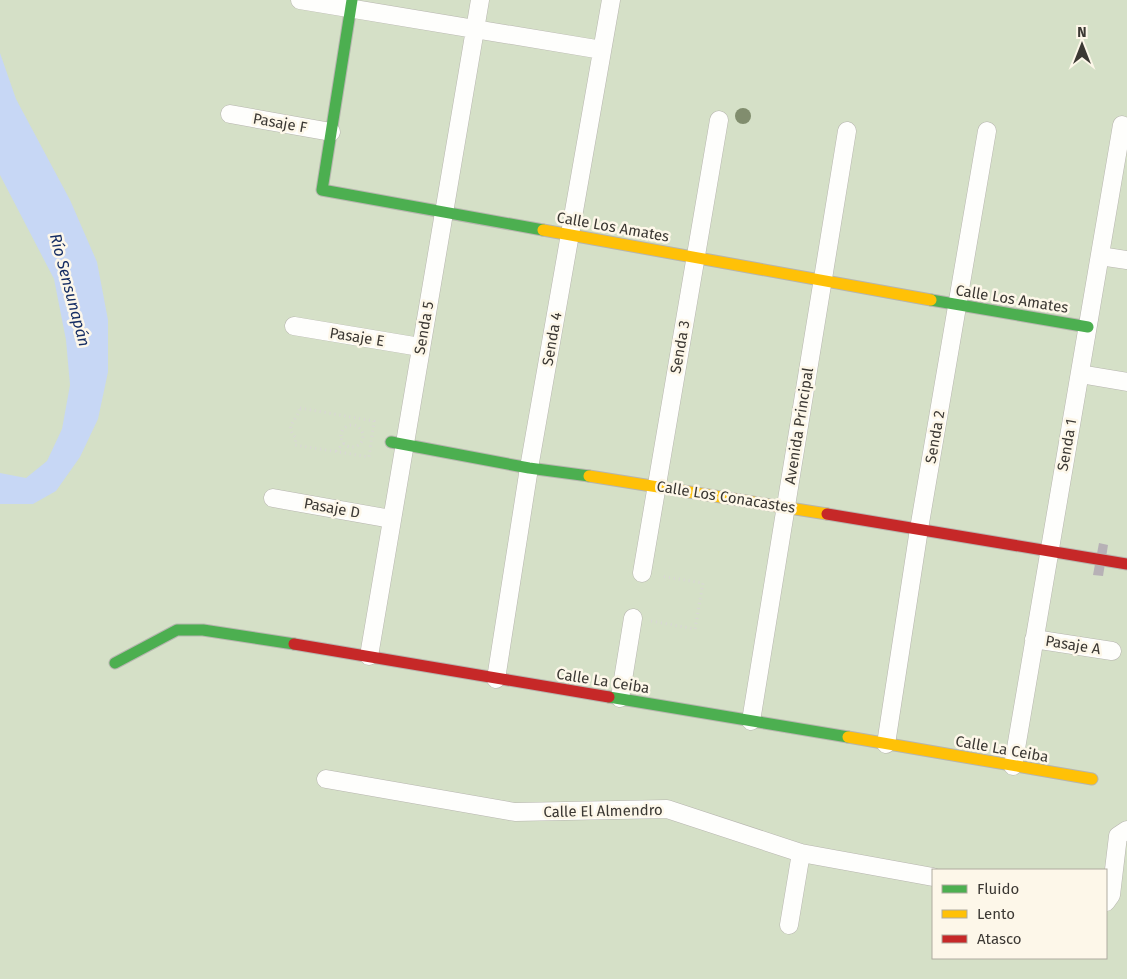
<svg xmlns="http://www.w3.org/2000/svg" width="1127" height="979" font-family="'Fira Sans',sans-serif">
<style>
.green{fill:#d5e0c7;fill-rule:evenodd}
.water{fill:#c7d7f5}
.building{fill:#b7b1b6}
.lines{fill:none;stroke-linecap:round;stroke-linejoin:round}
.street-casing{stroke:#b7b5af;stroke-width:19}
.fast-casing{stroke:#b7b5af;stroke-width:13}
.slow-casing{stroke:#b7b5af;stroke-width:13}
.jam-casing{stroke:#b7b5af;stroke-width:13}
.path{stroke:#d9d7d5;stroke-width:3;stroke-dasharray:1 4;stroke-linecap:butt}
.street{stroke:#fefefc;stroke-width:18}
.fast{stroke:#4caf50;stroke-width:11}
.slow{stroke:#ffc107;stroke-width:11}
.jam{stroke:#c62828;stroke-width:11}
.tree{fill:#818d6e}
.labels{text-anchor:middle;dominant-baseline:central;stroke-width:5;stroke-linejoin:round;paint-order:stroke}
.street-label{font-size:15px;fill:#3b3833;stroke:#fdf7e9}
.water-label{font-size:16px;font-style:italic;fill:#162e64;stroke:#fdf7e9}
</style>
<rect width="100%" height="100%" fill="#f8f5ee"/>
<path class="green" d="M 0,0 L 1127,0 L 1127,979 L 0,979 ZM 933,870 L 1106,870 L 1106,958 L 933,958 Z"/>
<path class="water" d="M 0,53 L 16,99 L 70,200 L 97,262 L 108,320 L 108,372 L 98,419 L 80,457 L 56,491 L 33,504 L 0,504 L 0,473 L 26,478 L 47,461 L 62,429 L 70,385 L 66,340 L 54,279 L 0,175 Z"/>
<path class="building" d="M 1099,543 L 1108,545 L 1103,576 L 1093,575 Z"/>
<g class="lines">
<g class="street-casing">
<path id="street" d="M 300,0 L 602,50
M 230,114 L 331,132
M 1100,256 L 1127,260
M 294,326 L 420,347
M 1080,374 L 1127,382
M 273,498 L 391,519
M 642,573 L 719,120
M 1034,639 L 1112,651
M 369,656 L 480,0
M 496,679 L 529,468 L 611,0
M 620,698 L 633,618
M 751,721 L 847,131
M 886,744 L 919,529 L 987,131
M 1013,766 L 1122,125
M 326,779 L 515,812 L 667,809 L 801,853 L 933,877
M 1106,902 L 1111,895 L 1118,836 L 1127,830
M 789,925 L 801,853"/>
</g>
<g class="fast-casing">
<path id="fast" d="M 352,0 L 322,190 L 543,230
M 931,300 L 1088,327
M 391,442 L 529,468 L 589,476
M 115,663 L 177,630 L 203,630 L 294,644
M 609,697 L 848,737"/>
</g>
<g class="slow-casing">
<path id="slow" d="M 543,230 L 931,300
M 589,476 L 827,514
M 848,737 L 1092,779"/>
</g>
<g class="jam-casing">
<path id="jam" d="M 827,514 L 1127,564
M 294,644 L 609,697"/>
</g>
<path class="path" d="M 300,408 L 374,421 L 369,457 L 295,445 L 296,438 C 283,425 298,420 300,408 Z
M341 436a11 11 0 1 1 22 0a11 11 0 1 1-22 0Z
M 336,451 L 344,443
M 651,621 L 695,629 L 703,583 L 660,576"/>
<use href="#street" class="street"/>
<use href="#fast" class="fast"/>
<use href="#slow" class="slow"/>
<use href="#jam" class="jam"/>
</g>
<circle class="tree" cx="743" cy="116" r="8"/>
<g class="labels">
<g class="street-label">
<text transform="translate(280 123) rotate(10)">Pasaje F</text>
<text transform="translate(613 227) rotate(10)">Calle Los Amates</text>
<text transform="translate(1012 299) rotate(9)">Calle Los Amates</text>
<text transform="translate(424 328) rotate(-80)">Senda 5</text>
<text transform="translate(357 337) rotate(9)">Pasaje E</text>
<text transform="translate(552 339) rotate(-80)">Senda 4</text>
<text transform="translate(680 347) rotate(-80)">Senda 3</text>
<text transform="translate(799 426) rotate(-81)">Avenida Principal</text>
<text transform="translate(935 437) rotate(-80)">Senda 2</text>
<text transform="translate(1067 445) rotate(-80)">Senda 1</text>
<text transform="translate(726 497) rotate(9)">Calle Los Conacastes</text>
<text transform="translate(332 508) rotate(10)">Pasaje D</text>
<text transform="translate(1073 645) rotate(9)">Pasaje A</text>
<text transform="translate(603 681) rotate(9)">Calle La Ceiba</text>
<text transform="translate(1002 749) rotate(10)">Calle La Ceiba</text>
<text transform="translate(603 811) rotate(-1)">Calle El Almendro</text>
</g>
<g class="water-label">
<text transform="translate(70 290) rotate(75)">Río Sensunapán</text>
</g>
</g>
<rect x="932" y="869" width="175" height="90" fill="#fdf7e9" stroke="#afaba0"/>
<rect x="942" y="885" width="25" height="8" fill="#4caf50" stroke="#afaba0"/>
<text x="977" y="894" font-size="15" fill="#3b3833">Fluido</text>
<rect x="942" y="910" width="25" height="8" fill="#ffc107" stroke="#afaba0"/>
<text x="977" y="919" font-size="15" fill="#3b3833">Lento</text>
<rect x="942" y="935" width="25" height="8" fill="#c62828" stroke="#afaba0"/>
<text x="977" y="944" font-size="15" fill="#3b3833">Atasco</text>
<g transform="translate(1082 45)" stroke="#fdf7e9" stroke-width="4" paint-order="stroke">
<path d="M0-4L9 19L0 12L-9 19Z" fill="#3b3833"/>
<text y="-8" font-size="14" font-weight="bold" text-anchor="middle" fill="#3b3833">N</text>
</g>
</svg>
